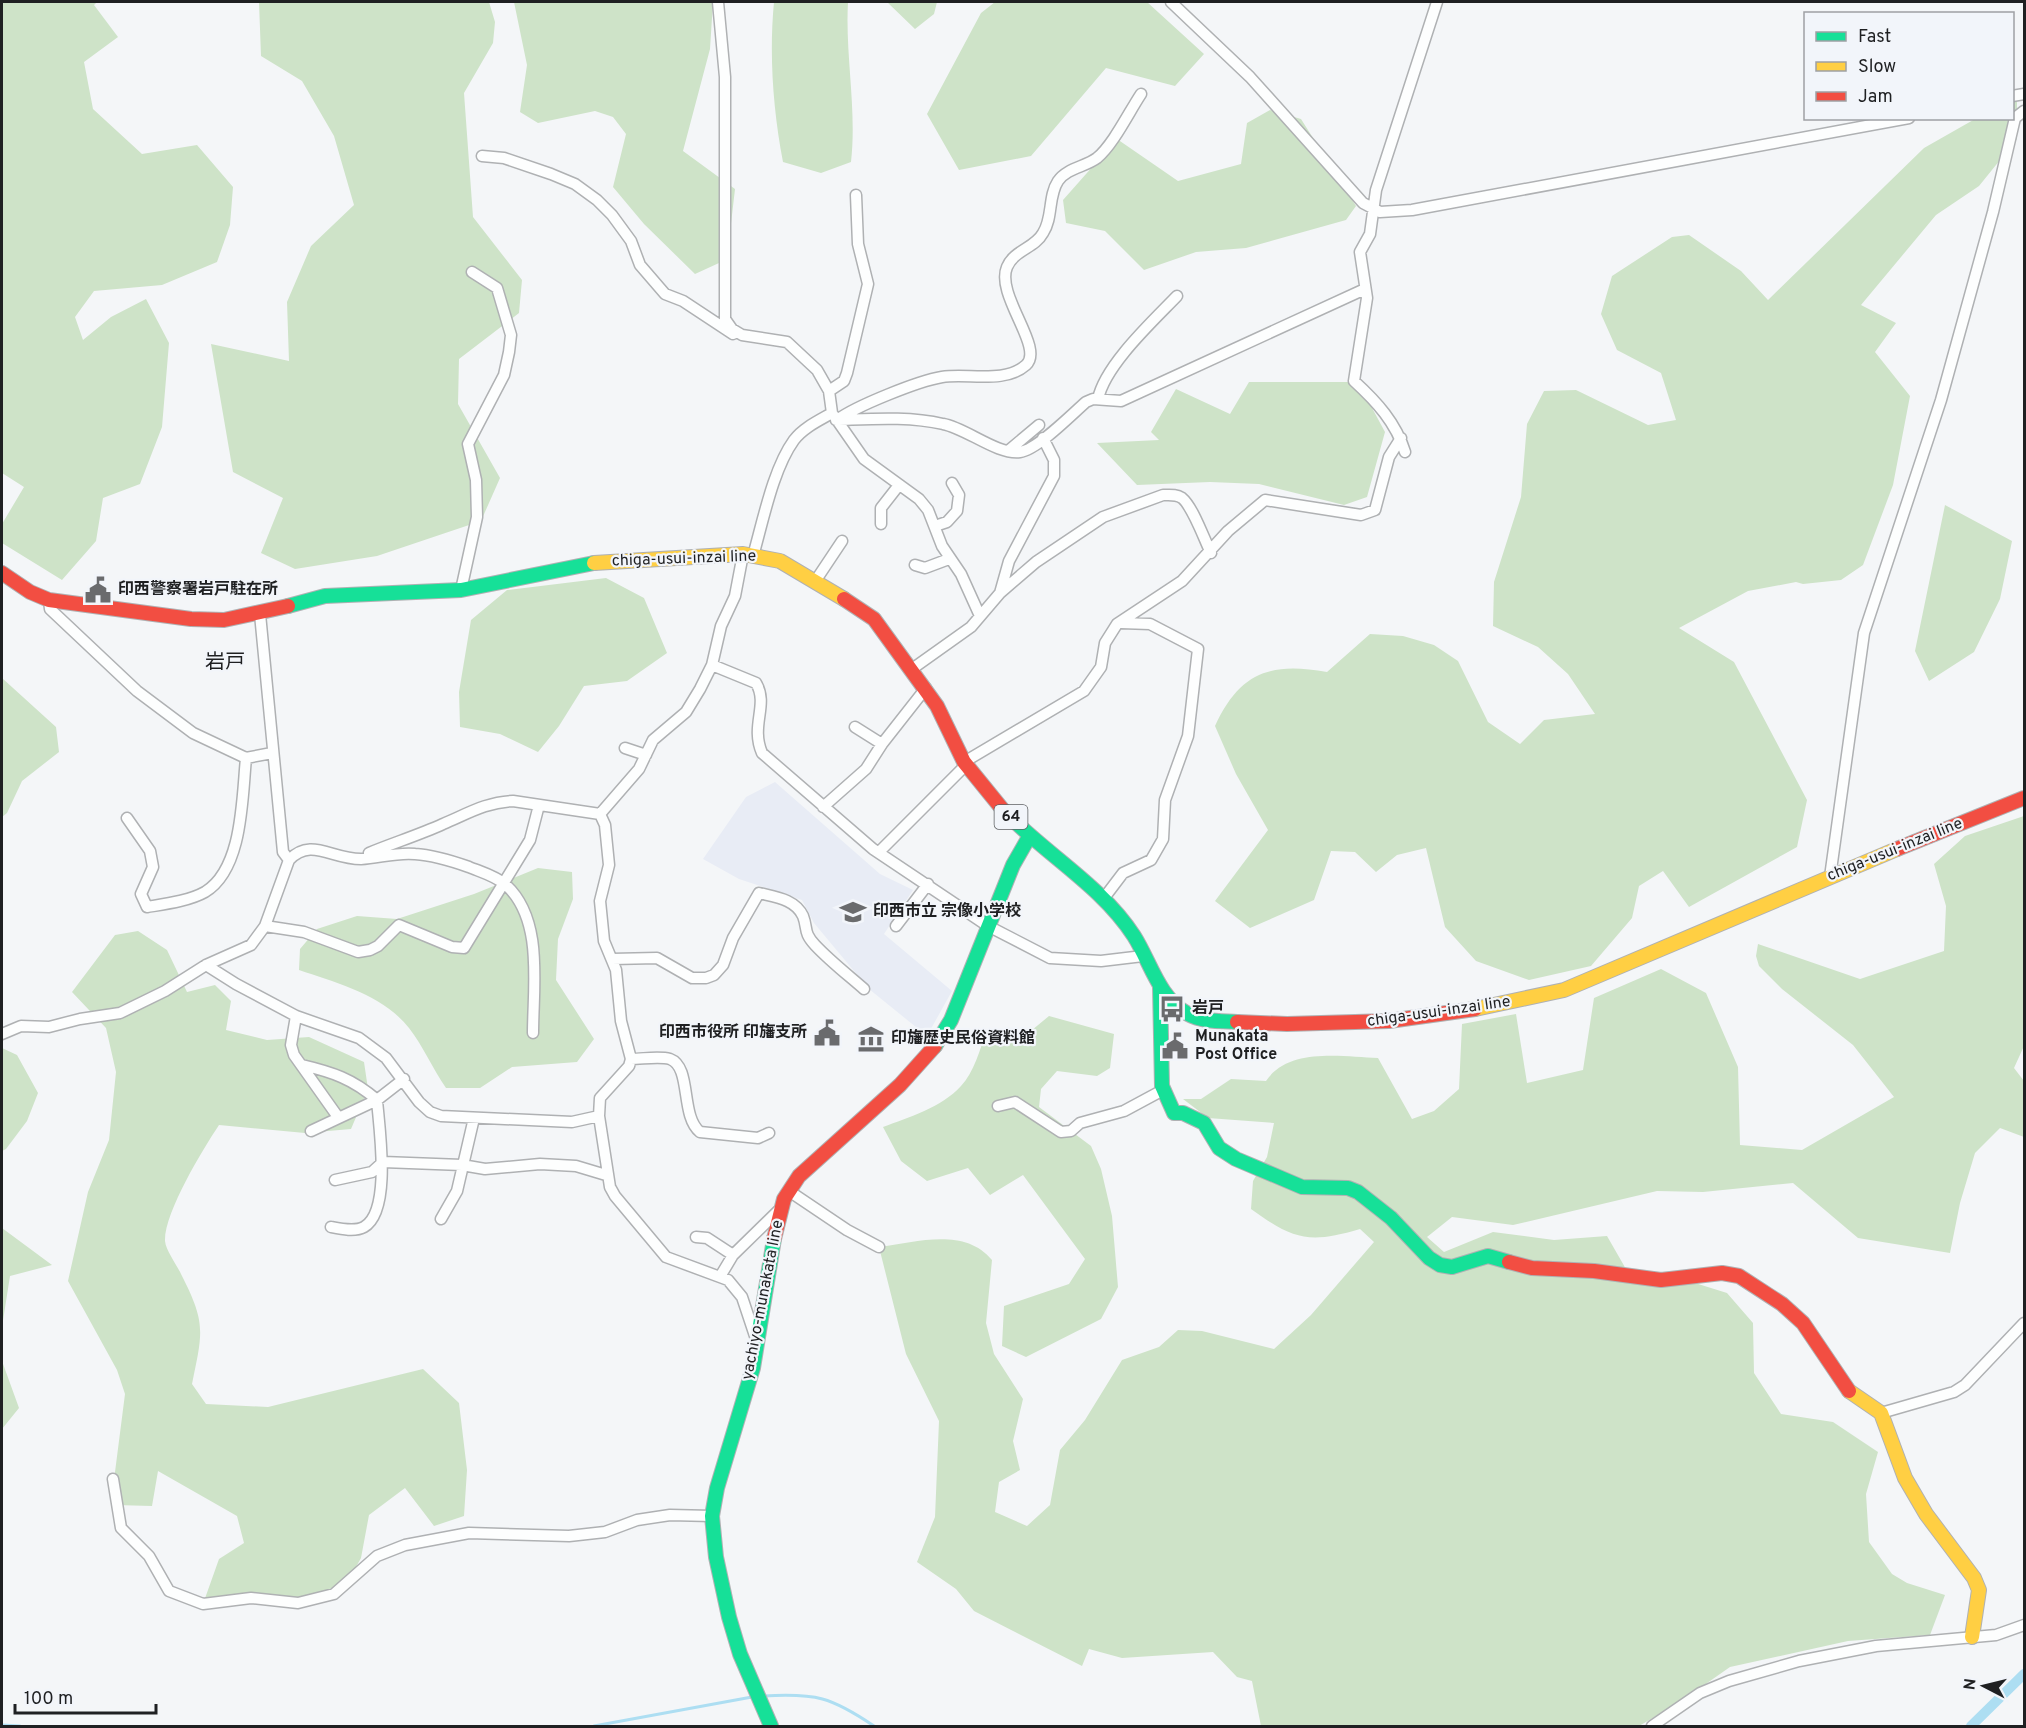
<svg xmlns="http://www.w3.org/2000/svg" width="2026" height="1728" font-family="Overpass,'Noto Sans JP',sans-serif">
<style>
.built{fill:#e8ecf5}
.forest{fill:#cee3c8}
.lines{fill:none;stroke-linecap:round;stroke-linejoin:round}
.stream{stroke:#addef2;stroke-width:3}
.canal{stroke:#addef2;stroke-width:10}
.street-casing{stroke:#afb1b3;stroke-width:13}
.fast-casing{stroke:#afb1b3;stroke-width:16}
.slow-casing{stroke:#afb1b3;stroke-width:16}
.jam-casing{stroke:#afb1b3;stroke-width:16}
.street{stroke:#fdfefe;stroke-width:10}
.fast{stroke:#16e098;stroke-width:14}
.slow{stroke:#ffcf43;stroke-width:14}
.jam{stroke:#f24e42;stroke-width:14}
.labels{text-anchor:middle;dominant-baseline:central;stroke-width:4.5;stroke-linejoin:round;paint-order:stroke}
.shield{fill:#f2f5fa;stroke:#5e6063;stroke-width:1.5}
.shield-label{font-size:15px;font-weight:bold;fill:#1f2022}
.street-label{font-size:16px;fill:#1f2022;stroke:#f2f5fa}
.poi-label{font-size:16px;font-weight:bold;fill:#1f2022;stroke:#f2f5fa;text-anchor:start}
.quarter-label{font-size:20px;fill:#1f2022;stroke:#f2f5fa}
</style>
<rect width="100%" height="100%" fill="#f4f6f8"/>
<path class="built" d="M 775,782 L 880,874 L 913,890 L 884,934 L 952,991 L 927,1036 L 869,989 L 814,923 L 802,900 L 739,879 L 703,859 L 746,797 Z"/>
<path class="forest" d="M 2,2 L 97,2 L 94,5 L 118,37 L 84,62 L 93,109 L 142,154 L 197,145 L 233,187 L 230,225 L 217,262 L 162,285 L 94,291 L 75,317 L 83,340 L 111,317 L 146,299 L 169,343 L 162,427 L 140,484 L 103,498 L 96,541 L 62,580 L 2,543 L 2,524 L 24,487 L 2,473 Z
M 259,2 L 489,2 L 495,22 L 493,43 L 464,93 L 473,217 L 522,280 L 519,313 L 459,359 L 458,404 L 500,478 L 481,521 L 377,556 L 295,569 L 261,553 L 283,498 L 233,472 L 211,344 L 289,361 L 287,302 L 311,246 L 354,205 L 334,136 L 302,81 L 261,56 Z
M 514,2 L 713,2 L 710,49 L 683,151 L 735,189 L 729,241 L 719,263 L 695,274 L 644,224 L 613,187 L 626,134 L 613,117 L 595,111 L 538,123 L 520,112 L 527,65 Z
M 774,2 L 848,2 C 845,55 857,109 851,162 L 821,173 L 783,162 C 773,109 769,55 774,2 Z
M 887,2 L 937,2 L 934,14 L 915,29 Z
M 995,2 L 1147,2 L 1204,54 L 1175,86 L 1106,68 L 1031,156 L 959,170 L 927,114 L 981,13 Z
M 2013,90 L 2017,99 L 2017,139 L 1979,186 L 1936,215 L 1861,305 L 1896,323 L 1875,352 L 1910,396 L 1893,485 L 1863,565 L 1841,580 L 1803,584 L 1796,582 L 1748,591 L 1679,628 L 1734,662 L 1807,800 L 1797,847 L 1689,907 L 1663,871 L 1639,886 L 1632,918 L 1591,966 L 1529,980 L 1476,961 L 1445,927 L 1426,848 L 1397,855 L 1376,872 L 1355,852 L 1331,851 L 1314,900 L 1250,928 L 1215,901 L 1268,830 L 1236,774 L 1215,726 C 1240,672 1270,662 1327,672 L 1370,634 L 1403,636 L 1434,645 L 1458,661 L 1488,722 L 1520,744 L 1544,720 L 1595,714 L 1568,674 L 1538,647 L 1493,626 L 1494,582 L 1521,497 L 1527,424 L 1544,391 L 1576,390 L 1648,425 L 1676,420 L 1661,373 L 1617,350 L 1601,314 L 1612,276 L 1672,237 L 1689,235 L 1741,271 L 1768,300 L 1924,148 L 1975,119 L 2012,118 Z
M 1270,110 L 1301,119 L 1356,206 L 1346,220 L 1246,248 L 1196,252 L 1144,270 L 1105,231 L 1066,223 L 1063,200 L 1117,139 L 1178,181 L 1241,164 L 1247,123 Z
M 1249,382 L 1358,382 L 1385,432 L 1367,497 L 1344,505 L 1259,484 L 1210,482 L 1137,485 L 1097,443 L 1159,440 L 1151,432 L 1176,389 L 1230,414 Z
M 1945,505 L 2012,541 L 2000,599 L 1974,652 L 1929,681 L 1915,651 Z
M 606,578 L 644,598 L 667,653 L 627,681 L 584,686 L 559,726 L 538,752 L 500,734 L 460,727 L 459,692 L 471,620 L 507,590 Z
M 2,678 L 56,727 L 59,752 L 22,781 L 7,813 L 2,817 Z
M 2024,816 L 2024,1046 L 2014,1068 L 2024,1081 L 2024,1137 L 2000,1128 L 1975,1153 L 1960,1203 L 1950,1253 L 1858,1238 L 1793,1183 L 1703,1192 L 1657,1191 L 1513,1225 L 1452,1217 L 1427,1237 L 1444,1252 L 1493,1232 L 1554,1240 L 1607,1236 L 1634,1283 L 1695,1283 L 1727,1293 L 1753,1323 L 1754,1373 L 1781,1414 L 1833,1422 L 1878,1452 L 1866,1494 L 1869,1542 L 1892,1574 L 1907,1583 L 1945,1595 L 1930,1635 L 1848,1641 L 1730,1667 L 1680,1702 L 1639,1726 L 1261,1726 L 1252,1681 L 1237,1677 L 1213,1652 L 1122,1658 L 1089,1649 L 1082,1666 L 974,1611 L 956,1589 L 917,1562 L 935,1517 L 939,1421 L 906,1354 L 879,1247 C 917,1242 965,1227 992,1260 L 986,1323 L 994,1354 L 1023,1399 L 1013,1441 L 1020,1470 L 999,1482 L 995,1512 L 1027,1526 L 1050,1505 L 1060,1450 L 1085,1420 L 1122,1360 L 1159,1347 L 1178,1330 L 1202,1331 L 1274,1349 L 1311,1315 L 1374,1242 L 1360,1229 C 1309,1244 1294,1240 1251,1209 L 1253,1181 L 1267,1157 L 1274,1123 L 1208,1118 L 1183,1099 L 1201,1099 L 1231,1079 L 1266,1081 C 1289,1047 1342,1057 1378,1058 L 1412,1119 L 1434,1111 L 1459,1089 L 1462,1024 L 1516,1014 L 1527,1083 L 1583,1070 L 1594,998 L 1661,969 L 1706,993 L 1738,1067 L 1740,1145 L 1802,1150 L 1894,1097 L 1853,1045 L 1782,989 L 1759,966 L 1756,956 L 1758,944 L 1860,979 L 1944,951 L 1946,906 L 1934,864 L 1965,836 Z
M 538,868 L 572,872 L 573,899 L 558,939 L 556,980 L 594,1039 L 577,1062 L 512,1067 L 480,1088 L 446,1088 C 433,1069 423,1046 409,1028 C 383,995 337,983 299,970 L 300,949 L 317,929 L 357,916 L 397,919 L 474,894 Z
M 138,931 L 167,950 L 187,992 L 215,985 L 231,1001 L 226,1030 L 267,1040 L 309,1037 L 364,1062 L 368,1089 L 351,1129 L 305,1133 L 219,1125 C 203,1149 164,1213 165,1241 C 166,1251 177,1265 181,1274 C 206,1323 203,1331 192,1384 L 206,1404 L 268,1407 L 423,1369 L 459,1403 L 467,1470 L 464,1516 L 434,1526 L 405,1488 L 369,1515 L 361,1558 L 347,1583 L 306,1597 L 203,1604 L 219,1559 L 244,1543 L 237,1516 L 158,1471 L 152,1506 L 115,1505 L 115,1472 L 125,1394 L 117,1370 L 68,1281 L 88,1192 L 109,1140 L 116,1072 L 106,1028 L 72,992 L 115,935 Z
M 1049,1016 L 1114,1034 L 1110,1068 L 1097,1076 L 1057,1071 L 1041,1089 L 1039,1107 L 1091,1146 L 1101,1169 L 1112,1216 L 1118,1287 L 1101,1319 L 1026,1357 L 1002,1346 L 1004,1306 L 1069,1284 L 1085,1259 L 1023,1175 L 990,1195 L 968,1168 L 927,1181 L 901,1161 L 883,1127 C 909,1117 941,1108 961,1086 C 974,1072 980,1050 986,1032 L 1026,1035 Z
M 2,1048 L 17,1055 L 38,1093 L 27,1121 L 6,1149 L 2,1151 Z
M 2,1228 L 52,1265 L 10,1276 L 2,1327 Z
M 2,1361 L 19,1408 L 2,1429 Z"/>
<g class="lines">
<path class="stream" d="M 764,1696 C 816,1693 831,1697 874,1726
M 2,1725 L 20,1726
M 594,1726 L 752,1697"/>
<path class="canal" d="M 1971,1726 L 2024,1674"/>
<g class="street-casing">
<path id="street" d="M 718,2 L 725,77 L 725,319 L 732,329 L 742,335 L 787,342 L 817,370 L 829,391 L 832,413 L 864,459 L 919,499 L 928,510 L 942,546 L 961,574 L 980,616
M 1171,2 L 1250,77 L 1363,203 L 1380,212 L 1412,210 L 1909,118
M 2012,96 L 2024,94
M 482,156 L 504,158 L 551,174 L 575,184 L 597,200 L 612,215 L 631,241 L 640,265 L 665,294 L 683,301 L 733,334
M 829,391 L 844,381 L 847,373 L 868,284 L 858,244 L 856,195
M 1098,399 C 1105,365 1153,321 1177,296
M 836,420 C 871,419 908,416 943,424 C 966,428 997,455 1020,452 C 1037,450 1072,414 1086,402 L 1093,399 L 1121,401 L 1365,289
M 837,420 C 856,406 918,381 942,377 C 968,373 1005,384 1026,365 C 1045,348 995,295 1007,267 C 1014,250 1035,248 1043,233 C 1053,218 1048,196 1058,181 C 1067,168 1085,167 1097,158 C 1113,145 1129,112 1141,94
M 1008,451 L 1039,425
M 1405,452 C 1396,423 1377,402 1354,381 L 1367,298 L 1360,252 L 1370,234 L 1376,190 L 1437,2
M 881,524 L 881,508 L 899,485
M 935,526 L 947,522 L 957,511 L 959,495 L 952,483
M 753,556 C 763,521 773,469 794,440 C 803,428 818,421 832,413
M 915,565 L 925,568 L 949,559
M 816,580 L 842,541
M 461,590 L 477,517 L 476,480 L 468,444 L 504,375 L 509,352 L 511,335 L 497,288 L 472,272
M 1000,593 L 1009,561 L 1054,476 L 1054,460 L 1043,438
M 49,600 L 50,609 L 137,691 L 193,733 L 246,758
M 260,614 L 283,852 L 289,860
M 712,665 L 756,683 C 769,705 750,725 762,753 L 873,849 L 988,926 L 1050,958 L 1101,961 L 1143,956
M 912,669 L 971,627 L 1000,593 L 1036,562 L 1103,517 L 1163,495 C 1170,495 1176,494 1182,498 C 1193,507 1204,539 1211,553
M 855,727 L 882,744
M 625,748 L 646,755
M 964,762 L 1084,691 L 1101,667 L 1105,643 L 1117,624 L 1182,581 L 1228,531 L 1265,500 L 1361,515 L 1375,510 L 1389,457 L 1401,438
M 823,807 L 866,769 L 882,744 L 926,688
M 600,814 L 605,825 L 609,865 L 600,901 L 604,941 L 616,970 L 621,1021 L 631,1059 L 629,1066 L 600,1098 L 599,1116 L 610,1187 L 615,1196 L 666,1257 L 728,1280 L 742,1297 L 756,1339
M 600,814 L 639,769 L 653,740 L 686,712 L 700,689 L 712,665 L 721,626 L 735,596 L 743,554
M 127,818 L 150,851 L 153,867 L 141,894 L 147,907 C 165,904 189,901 205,892 C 243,869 242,798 246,758 L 272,753
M 880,851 L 966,765
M 369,853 C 393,843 419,835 443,824 C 467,814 486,802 513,801 L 600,814
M 1830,877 L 1864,633 L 1941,400 L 1993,212 L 2015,118 L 2024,111
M 1104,898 L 1123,873 L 1151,860 L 1163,839 L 1165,800 L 1188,736 L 1198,649 L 1150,624 L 1121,623
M 265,926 L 304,932 L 358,952 L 370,950 L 378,946 L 399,925 L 452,947 L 464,948 L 530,840 L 539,805
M 896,926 L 928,884
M 612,959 L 657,958 L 692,978 L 706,978 L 714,975 L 723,965 L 733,938 L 759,893 C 775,897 795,899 803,916 C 808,929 803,932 815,945 C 830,961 848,975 864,989
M 206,965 L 236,984 L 296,1016 L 359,1038 L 386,1058 L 419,1102 L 430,1112 L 441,1116 L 572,1122 L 599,1116
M 296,1016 L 291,1045 L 294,1055 L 338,1117
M 2,1034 L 21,1026 L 49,1027 L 80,1019 L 120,1013 L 165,991 L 206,965 L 251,945 L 265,926 L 289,860 C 311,837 331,859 361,859 C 379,858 397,852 415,854 C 433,855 452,861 469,867 C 481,872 496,876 506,885 C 544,920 533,986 533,1033
M 631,1059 C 643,1059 659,1056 670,1059 C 692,1067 680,1116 700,1132 L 758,1138 L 769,1133
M 302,1065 C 332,1072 353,1079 377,1100 C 379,1127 392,1211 364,1227 C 355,1232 341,1229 331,1227
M 998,1106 L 1015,1102 L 1061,1132 L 1071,1131 L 1080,1123 L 1124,1111 L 1163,1090
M 311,1131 L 377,1100 L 404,1079
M 335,1180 L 372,1172 L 383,1162 L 462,1165 L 485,1169 L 540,1164 L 576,1166 L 606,1175
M 789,1191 L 847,1230 L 879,1247
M 441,1219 L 457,1191 L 474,1118
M 696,1237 L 707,1238 L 733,1255
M 721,1275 L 733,1255 L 778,1211
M 1881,1413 L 1954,1392 L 1965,1385 L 2024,1323
M 113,1479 L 121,1528 L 149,1556 L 169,1591 L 203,1604 L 251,1598 L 298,1603 L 334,1594 L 377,1556 L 405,1545 L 469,1533 L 569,1536 L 605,1532 L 637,1520 L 670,1515 L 712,1516
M 1652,1726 L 1700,1693 L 1729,1681 L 1799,1661 L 1876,1646 L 1996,1635 L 2024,1625"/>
</g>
<g class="fast-casing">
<path id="fast" d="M 288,606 L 325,596 L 461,590 L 594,563
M 1003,810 C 1045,854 1101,885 1134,936 C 1151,963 1158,997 1188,1014 C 1202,1022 1221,1021 1237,1022
M 1160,987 L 1162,1086 L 1174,1113 L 1183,1113 L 1204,1123 L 1219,1148 L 1236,1159 L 1302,1187 L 1348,1188 L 1358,1192 L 1391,1218 L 1429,1258 L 1440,1265 L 1452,1267 L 1488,1256 L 1509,1262
M 935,1046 L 951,1020 L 1013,865 L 1029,837
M 771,1726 L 740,1654 L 729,1617 L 716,1557 L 712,1516 L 717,1488 L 753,1368 L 774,1239"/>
</g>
<g class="slow-casing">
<path id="slow" d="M 594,563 L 743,554 L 780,561 L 844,599
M 1475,1009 L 1564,990 L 1897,849
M 1849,1391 L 1881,1413 L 1905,1478 L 1926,1514 L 1974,1578 L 1979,1590 L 1972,1637"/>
</g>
<g class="jam-casing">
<path id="jam" d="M 2,573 L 30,592 L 49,600 L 191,619 L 224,620 L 288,606
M 844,599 L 874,619 L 937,706 L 964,762 L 1003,810
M 1897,849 L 2024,798
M 1237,1022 L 1287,1024 L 1389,1021 L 1475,1009
M 774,1239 L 784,1199 L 799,1176 L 900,1085 L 935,1046
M 1509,1262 L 1532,1268 L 1594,1271 L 1661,1280 L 1722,1273 L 1739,1276 L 1782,1304 L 1803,1323 L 1849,1391"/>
</g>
<use href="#street" class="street"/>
<use href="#fast" class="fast"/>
<use href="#slow" class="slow"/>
<use href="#jam" class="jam"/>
</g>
<defs>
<g id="civic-bare" transform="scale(2.07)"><path d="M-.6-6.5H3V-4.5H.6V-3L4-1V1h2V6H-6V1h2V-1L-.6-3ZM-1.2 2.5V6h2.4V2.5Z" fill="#6a6b6d" stroke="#f2f5fa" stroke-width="2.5" paint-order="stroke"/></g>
<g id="school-bare" transform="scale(2.07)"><path d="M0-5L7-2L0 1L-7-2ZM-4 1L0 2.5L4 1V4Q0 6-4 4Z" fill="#6a6b6d" stroke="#f2f5fa" stroke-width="2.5" paint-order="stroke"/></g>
<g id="bus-bare" transform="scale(2.07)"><path d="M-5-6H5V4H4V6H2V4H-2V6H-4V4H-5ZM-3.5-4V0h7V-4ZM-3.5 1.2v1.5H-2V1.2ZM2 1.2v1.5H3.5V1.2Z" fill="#6a6b6d" stroke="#f2f5fa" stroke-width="2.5" paint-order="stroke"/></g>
<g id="museum-bare" transform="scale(2.07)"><path d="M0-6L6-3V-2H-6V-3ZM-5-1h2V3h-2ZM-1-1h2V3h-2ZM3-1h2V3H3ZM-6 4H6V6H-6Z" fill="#6a6b6d" stroke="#f2f5fa" stroke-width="2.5" paint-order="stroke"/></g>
</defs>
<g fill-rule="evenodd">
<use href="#civic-bare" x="98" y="590"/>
<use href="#school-bare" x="853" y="912"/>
<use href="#bus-bare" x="1172" y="1009"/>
<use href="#civic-bare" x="827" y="1033"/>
<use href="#museum-bare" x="871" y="1039"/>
<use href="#civic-bare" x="1175" y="1046"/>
</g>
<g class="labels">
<rect class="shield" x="994.5" y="805" width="33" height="24" rx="4.5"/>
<g class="shield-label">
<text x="1011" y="817">64</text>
</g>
<g class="street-label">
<text transform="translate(684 559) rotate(-2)">chiga-usui-inzai line</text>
<text transform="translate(1895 850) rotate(-22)">chiga-usui-inzai line</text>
<text transform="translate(1439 1012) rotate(-8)">chiga-usui-inzai line</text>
<text transform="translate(763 1300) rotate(-79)">yachiyo-munakata line</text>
</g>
<g class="poi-label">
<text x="118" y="590">印西警察署岩戸駐在所</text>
<text x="873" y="912">印西市立 宗像小学校</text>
<text x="1192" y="1009">岩戸</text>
<text x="807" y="1033" text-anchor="end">印西市役所 印旛支所</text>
<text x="1195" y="1037">Munakata<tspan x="1195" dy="18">Post Office</tspan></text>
<text x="891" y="1039">印旛歴史民俗資料館</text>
</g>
<g class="quarter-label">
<text x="225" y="663">岩戸</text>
</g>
</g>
<rect width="2026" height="1728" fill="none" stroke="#1f2022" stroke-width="6"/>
<rect x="1804" y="12" width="210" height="108" fill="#f2f5fa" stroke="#9ea0a4" stroke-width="1.5"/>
<rect x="1816" y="32" width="30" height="9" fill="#16e098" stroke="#9ea0a4" stroke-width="1.5"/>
<text x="1858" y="42" font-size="18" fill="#1f2022">Fast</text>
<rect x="1816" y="62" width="30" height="9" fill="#ffcf43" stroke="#9ea0a4" stroke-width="1.5"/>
<text x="1858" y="72" font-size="18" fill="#1f2022">Slow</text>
<rect x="1816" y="92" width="30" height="9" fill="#f24e42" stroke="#9ea0a4" stroke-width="1.5"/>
<text x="1858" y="102" font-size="18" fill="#1f2022">Jam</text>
<g transform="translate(1984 1686) rotate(277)" stroke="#f2f5fa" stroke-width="4.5" paint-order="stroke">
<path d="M0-4.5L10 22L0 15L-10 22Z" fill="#1f2022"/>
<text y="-9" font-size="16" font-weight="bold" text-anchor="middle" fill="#1f2022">N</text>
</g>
<path d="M15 1704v9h141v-9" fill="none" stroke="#1f2022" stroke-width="3"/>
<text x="24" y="1704" font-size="18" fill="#1f2022" stroke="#f2f5fa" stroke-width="4.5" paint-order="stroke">100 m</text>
</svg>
